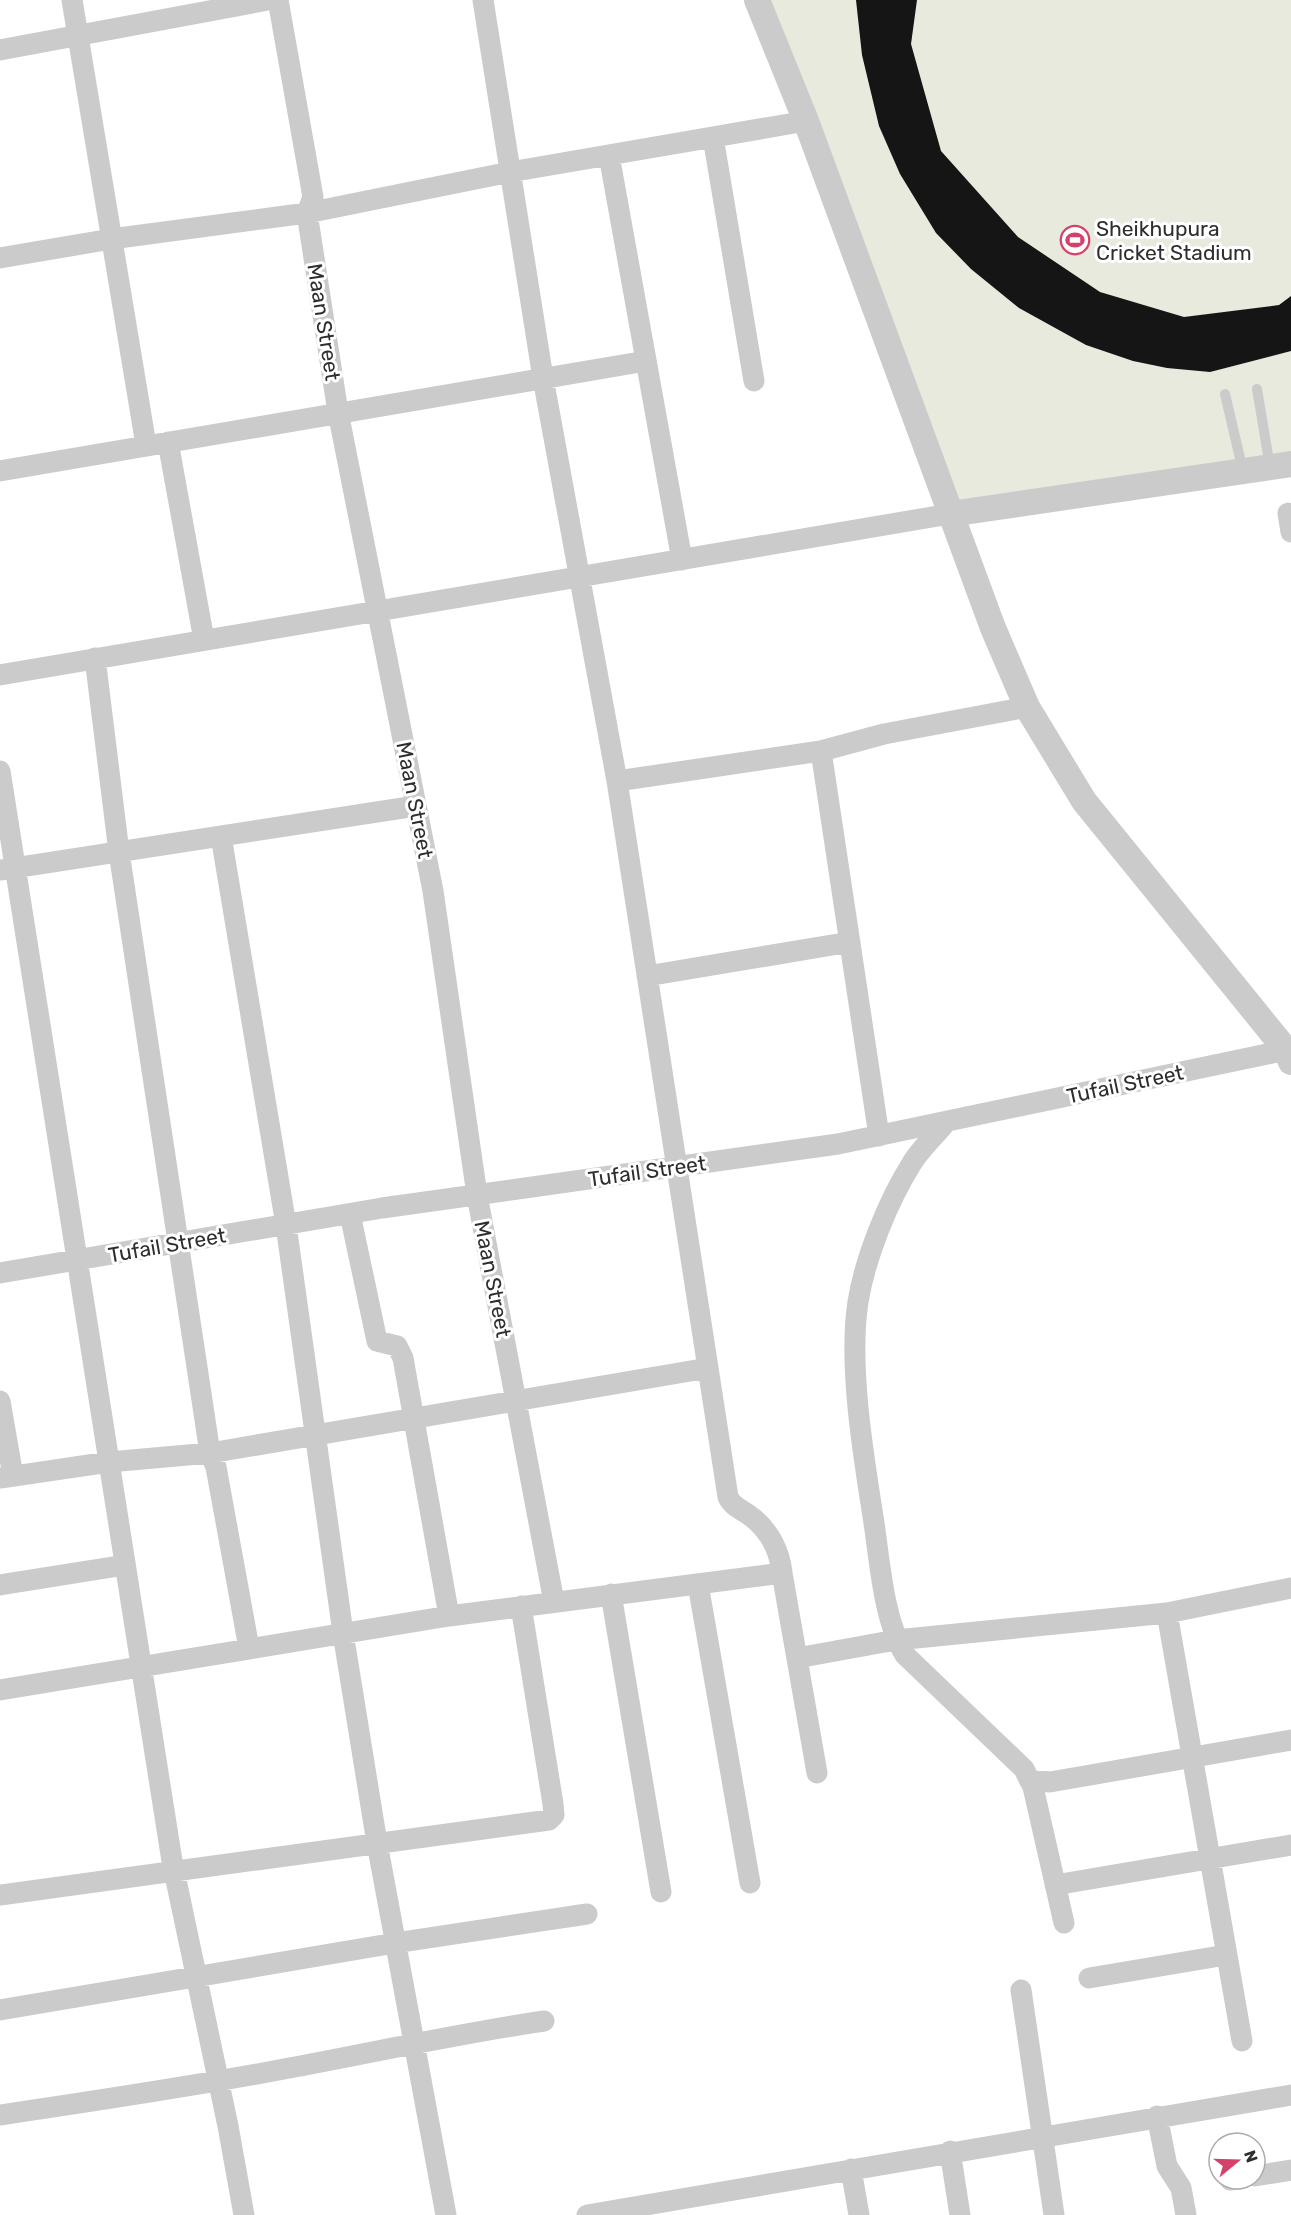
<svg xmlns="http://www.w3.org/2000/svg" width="1291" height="2215" font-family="Rubik,sans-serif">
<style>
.green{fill:#e7eadd}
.building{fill:#151515}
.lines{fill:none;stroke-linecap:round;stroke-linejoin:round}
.service{stroke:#cbcbcb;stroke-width:10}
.minor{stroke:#cbcbcb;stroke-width:21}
.tertiary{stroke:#cbcbcb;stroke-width:26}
.labels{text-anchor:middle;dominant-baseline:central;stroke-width:6;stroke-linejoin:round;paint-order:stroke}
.poi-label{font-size:21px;fill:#2e2e2e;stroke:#fff;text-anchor:start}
.street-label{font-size:21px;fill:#2e2e2e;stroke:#fff}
</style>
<rect width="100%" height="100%" fill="#fff"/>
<path class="green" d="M 765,0 L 1291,0 L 1291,458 L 958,506 Z"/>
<path class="building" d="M 856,0 L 917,0 L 911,44 L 941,151 L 1018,237 L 1100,292 L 1184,317 L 1279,305 L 1291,296 L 1291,351 L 1210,372 L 1167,368 L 1133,361 L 1086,345 L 1019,308 L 971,269 L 936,233 L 900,174 L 879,126 L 862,55 Z"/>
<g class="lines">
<path class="service" d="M 1257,389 L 1270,467
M 1225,394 L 1243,471"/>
<path class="minor" d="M 72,0 L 146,445
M 278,0 L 313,197 L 307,213 L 338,412 L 433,891 L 477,1195 L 554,1602
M 483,0 L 543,378 L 617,781 L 728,1497 C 733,1508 744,1510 753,1518 C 770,1532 780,1552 782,1573
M 0,50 L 268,0
M 713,137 L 754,381
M 609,155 L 682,560
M 0,258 L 111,239 L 307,213 L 510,172 L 806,121
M 168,442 L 204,640
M 0,471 L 646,361
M 1288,513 L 1291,532
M 95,658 L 119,852 L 210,1453 L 216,1467 L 249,1648
M 0,675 L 950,514
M 821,751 L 879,1136
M 0,771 L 172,1861 L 228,2126 L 244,2215
M 617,781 L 821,751 L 884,734 L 1027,707
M 221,836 L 286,1225 L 343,1633 L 377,1843 L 446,2215
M 0,870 L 416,806
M 647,976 L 850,942
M 947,1121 C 936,1135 921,1148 912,1163 C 888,1201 865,1258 858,1302 C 848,1366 864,1459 874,1523 C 880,1564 884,1621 905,1655 L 1024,1769 L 1033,1787 L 1064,1923
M 350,1214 L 377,1341 L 397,1346 L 403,1358 L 449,1616
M 0,1273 L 382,1208 L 838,1144 L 1291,1049
M 0,1401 L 13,1476
M 0,1478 L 109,1462 L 210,1453 L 708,1368
M 698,1584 L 750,1883
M 0,1585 L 125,1565
M 611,1594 L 661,1892
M 1167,1613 L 1242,2041
M 797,1658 L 896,1640 L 1167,1613 L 1291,1588
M 0,1690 L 449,1616 L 782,1573 L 817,1773
M 1029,1780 L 1050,1782 L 1291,1740
M 1055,1885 L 1291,1845
M 0,1895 L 549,1820 L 554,1815 L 553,1804 L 521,1606
M 1089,1978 L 1226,1955
M 1021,1990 L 1054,2215
M 0,2010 L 395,1943 L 587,1914
M 0,2115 C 95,2101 190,2087 284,2069 C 371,2053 456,2034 544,2021
M 1157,2116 L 1167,2166 L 1181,2188 L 1186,2215
M 950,2151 L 960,2215
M 851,2169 L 859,2215
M 1255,2176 L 1291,2170
M 1230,2180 L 1238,2179
M 587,2215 L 1291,2095"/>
<path class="tertiary" d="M 757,0 L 806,121 L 993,628 L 1027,707 L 1084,801 L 1286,1050 L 1291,1062
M 950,514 L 1291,464"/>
</g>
<defs>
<g id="stadium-ring" transform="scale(1.5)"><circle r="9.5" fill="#fff" stroke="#d5416b" stroke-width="1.5"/><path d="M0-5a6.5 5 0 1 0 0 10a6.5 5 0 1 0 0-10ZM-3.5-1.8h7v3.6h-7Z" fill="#d5416b"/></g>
</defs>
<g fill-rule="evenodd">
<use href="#stadium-ring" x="1075" y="240"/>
</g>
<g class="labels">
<g class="poi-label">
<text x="1096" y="228">Sheikhupura<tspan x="1096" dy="24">Cricket Stadium</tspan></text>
</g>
<g class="street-label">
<text transform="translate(324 322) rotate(81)">Maan Street</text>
<text transform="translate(415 800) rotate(79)">Maan Street</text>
<text transform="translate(1125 1084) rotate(-12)">Tufail Street</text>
<text transform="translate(647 1171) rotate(-8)">Tufail Street</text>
<text transform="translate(167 1245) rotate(-10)">Tufail Street</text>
<text transform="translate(493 1279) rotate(79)">Maan Street</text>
</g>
</g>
<g transform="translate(1237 2161) rotate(71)"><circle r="28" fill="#ffffff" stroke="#ababab" stroke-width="1.5"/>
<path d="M0-4.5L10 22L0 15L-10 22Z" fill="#d5416b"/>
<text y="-9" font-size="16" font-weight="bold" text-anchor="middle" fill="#2e2e2e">N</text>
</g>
</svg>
